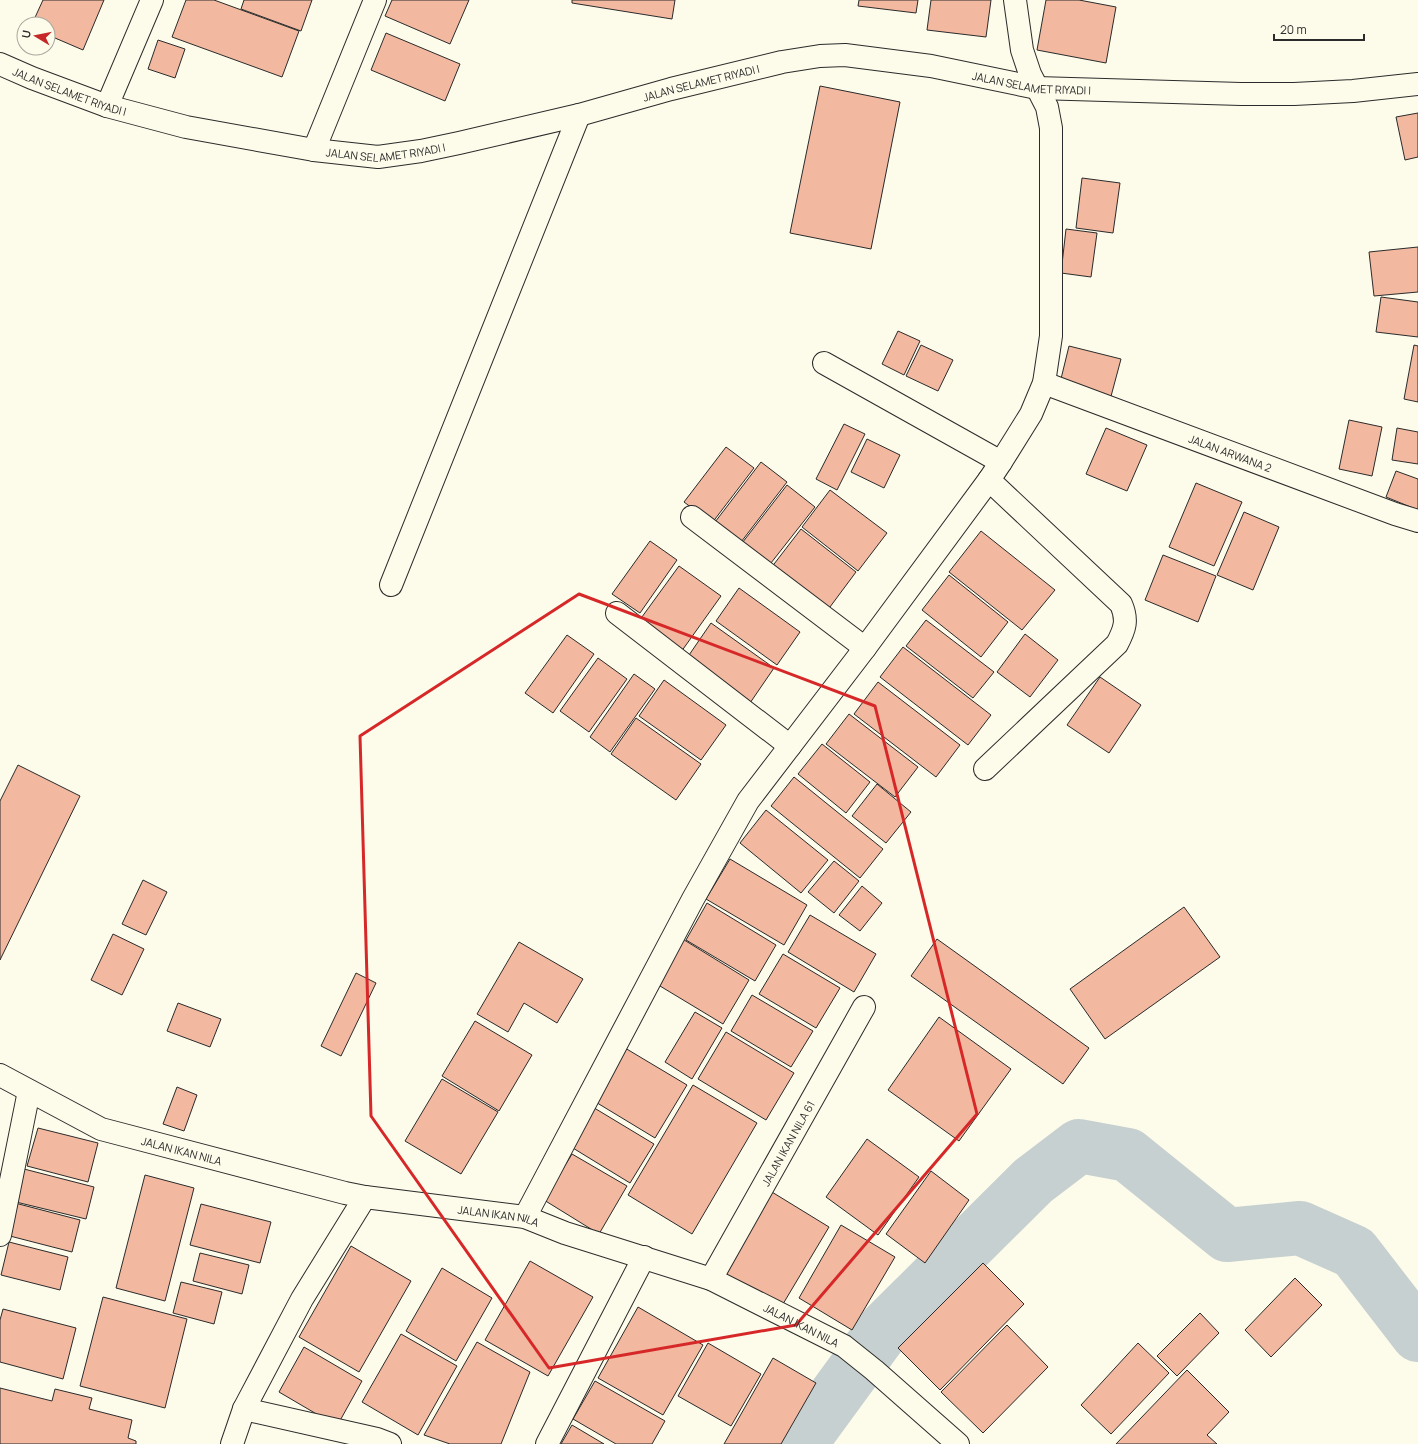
<svg xmlns="http://www.w3.org/2000/svg" width="1418" height="1444" font-family="Manrope,sans-serif">
<style>
.lines{fill:none;stroke-linecap:round;stroke-linejoin:round}
.river{stroke:#c7d0d0;stroke-width:54}
.building{fill:#f2b8a0;stroke:#2b2b2b}
.minor-casing{stroke:#2b2b2b;stroke-width:24}
.secondary-casing{stroke:#2b2b2b;stroke-width:24}
.minor{stroke:#fdfbea;stroke-width:22}
.secondary{stroke:#fdfbea;stroke-width:22}
.marked{fill:none;stroke:#d62828;stroke-width:3;stroke-linejoin:round}
.labels{text-anchor:middle;dominant-baseline:central;stroke-width:3;stroke-linejoin:round;paint-order:stroke}
.street-label{font-size:11px;fill:#2b2b2b;stroke:#fdfbea}
</style>
<rect width="100%" height="100%" fill="#fdfbea"/>
<g class="lines">
<path class="river" d="M 800,1444 L 884,1329 L 1033,1181 L 1079,1146 L 1128,1155 L 1227,1235 L 1300,1228 L 1354,1252 L 1418,1335"/>
</g>
<path class="building" d="M 43,0 L 104,0 L 83,50 L 48,35 L 48,24 L 32,24 Z
M 186,0 L 214,0 L 299,31 L 282,77 L 172,37 Z
M 244,0 L 312,0 L 301,31 L 241,9 Z
M 392,0 L 469,0 L 450,44 L 385,16 Z
M 572,0 L 675,0 L 672,19 L 572,3 Z
M 859,0 L 918,0 L 916,13 L 858,6 Z
M 931,0 L 991,0 L 986,37 L 927,30 Z
M 1046,0 L 1079,0 L 1116,7 L 1106,63 L 1037,50 Z
M 386,33 L 460,64 L 445,101 L 371,70 Z
M 158,40 L 185,49 L 175,78 L 148,69 Z
M 820,86 L 900,102 L 871,249 L 790,233 Z
M 1418,113 L 1418,157 L 1405,160 L 1396,117 Z
M 1082,178 L 1120,183 L 1113,233 L 1076,228 Z
M 1066,229 L 1097,233 L 1091,277 L 1061,273 Z
M 1418,247 L 1418,292 L 1374,296 L 1369,252 Z
M 1381,297 L 1418,302 L 1418,337 L 1376,332 Z
M 898,331 L 920,341 L 904,375 L 882,364 Z
M 921,345 L 953,360 L 938,391 L 906,376 Z
M 1414,345 L 1418,346 L 1418,402 L 1404,399 Z
M 1069,346 L 1121,359 L 1110,400 L 1059,387 Z
M 1349,420 L 1382,427 L 1372,476 L 1339,469 Z
M 844,424 L 865,434 L 837,490 L 816,479 Z
M 1106,428 L 1147,445 L 1127,491 L 1086,474 Z
M 1397,428 L 1418,432 L 1418,464 L 1392,460 Z
M 867,439 L 900,455 L 884,488 L 851,472 Z
M 726,447 L 754,468 L 712,523 L 684,502 Z
M 761,462 L 787,482 L 738,546 L 712,526 Z
M 1396,471 L 1418,479 L 1418,510 L 1386,497 Z
M 1196,483 L 1242,502 L 1214,566 L 1169,547 Z
M 787,485 L 815,507 L 767,568 L 739,547 Z
M 830,490 L 887,533 L 858,571 L 802,527 Z
M 1244,512 L 1279,527 L 1253,590 L 1217,575 Z
M 801,529 L 856,572 L 827,611 L 771,568 Z
M 981,531 L 1055,590 L 1022,630 L 949,572 Z
M 650,541 L 677,560 L 640,613 L 612,594 Z
M 1163,555 L 1216,576 L 1198,622 L 1145,600 Z
M 679,566 L 721,596 L 681,652 L 639,621 Z
M 949,575 L 1008,622 L 981,657 L 922,610 Z
M 739,588 L 800,632 L 777,665 L 716,621 Z
M 926,620 L 994,672 L 973,698 L 906,646 Z
M 711,623 L 774,668 L 750,703 L 687,658 Z
M 1025,634 L 1058,660 L 1030,697 L 997,672 Z
M 567,635 L 594,654 L 553,713 L 525,693 Z
M 903,647 L 991,715 L 968,745 L 880,677 Z
M 598,658 L 627,679 L 589,732 L 560,711 Z
M 634,674 L 655,689 L 610,752 L 590,737 Z
M 1100,677 L 1141,705 L 1109,753 L 1067,725 Z
M 664,680 L 726,725 L 701,760 L 639,716 Z
M 878,682 L 960,745 L 936,777 L 854,714 Z
M 849,714 L 918,767 L 895,797 L 826,744 Z
M 636,718 L 701,764 L 676,800 L 611,754 Z
M 822,744 L 870,782 L 846,813 L 798,774 Z
M 18,765 L 80,796 L 0,960 L 0,801 Z
M 794,777 L 883,849 L 860,878 L 771,806 Z
M 877,784 L 911,812 L 886,843 L 852,816 Z
M 766,810 L 828,860 L 801,893 L 740,843 Z
M 730,859 L 807,905 L 784,945 L 706,899 Z
M 834,861 L 859,881 L 834,913 L 808,892 Z
M 143,880 L 167,892 L 146,935 L 122,924 Z
M 862,886 L 882,903 L 860,931 L 839,915 Z
M 707,903 L 776,945 L 755,981 L 686,940 Z
M 1184,907 L 1220,957 L 1105,1039 L 1070,989 Z
M 810,915 L 876,954 L 854,992 L 788,952 Z
M 113,934 L 144,949 L 122,995 L 91,980 Z
M 681,938 L 749,980 L 723,1024 L 655,983 Z
M 937,939 L 1089,1048 L 1063,1084 L 911,976 Z
M 519,942 L 583,979 L 557,1023 L 524,1003 L 508,1032 L 477,1014 Z
M 783,954 L 840,988 L 816,1028 L 759,994 Z
M 356,973 L 376,983 L 341,1056 L 321,1046 Z
M 752,995 L 813,1031 L 791,1067 L 731,1031 Z
M 178,1003 L 221,1019 L 210,1047 L 167,1031 Z
M 695,1012 L 722,1028 L 692,1079 L 665,1062 Z
M 939,1017 L 1011,1069 L 959,1141 L 888,1090 Z
M 475,1021 L 532,1055 L 499,1111 L 442,1076 Z
M 726,1032 L 794,1073 L 766,1120 L 698,1079 Z
M 620,1045 L 687,1085 L 655,1138 L 589,1098 Z
M 442,1079 L 498,1112 L 461,1174 L 405,1141 Z
M 693,1085 L 757,1123 L 692,1234 L 628,1195 Z
M 177,1087 L 197,1095 L 184,1131 L 163,1124 Z
M 591,1106 L 654,1144 L 630,1183 L 568,1145 Z
M 38,1128 L 98,1143 L 88,1182 L 27,1166 Z
M 867,1139 L 919,1177 L 878,1235 L 826,1197 Z
M 572,1154 L 627,1186 L 599,1234 L 544,1200 Z
M 24,1169 L 94,1187 L 86,1219 L 16,1202 Z
M 931,1171 L 969,1200 L 925,1263 L 886,1234 Z
M 145,1175 L 194,1188 L 165,1301 L 116,1288 Z
M 767,1189 L 829,1227 L 780,1309 L 719,1272 Z
M 15,1203 L 80,1220 L 72,1252 L 6,1235 Z
M 201,1204 L 271,1222 L 260,1263 L 190,1245 Z
M 841,1225 L 895,1257 L 852,1330 L 799,1298 Z
M 9,1242 L 68,1257 L 60,1290 L 1,1275 Z
M 351,1246 L 411,1281 L 359,1372 L 299,1337 Z
M 200,1253 L 249,1265 L 242,1294 L 193,1281 Z
M 530,1261 L 593,1297 L 548,1376 L 485,1340 Z
M 983,1263 L 1024,1304 L 940,1390 L 898,1348 Z
M 442,1268 L 492,1298 L 456,1361 L 406,1331 Z
M 1295,1278 L 1322,1305 L 1271,1357 L 1245,1330 Z
M 181,1282 L 222,1292 L 214,1324 L 173,1313 Z
M 103,1297 L 187,1319 L 165,1408 L 80,1386 Z
M 638,1307 L 703,1345 L 663,1415 L 598,1378 Z
M 3,1309 L 76,1328 L 63,1379 L 0,1362 L 0,1320 Z
M 1200,1313 L 1219,1333 L 1177,1376 L 1157,1356 Z
M 1007,1325 L 1048,1367 L 983,1433 L 941,1392 Z
M 401,1334 L 457,1366 L 418,1435 L 362,1402 Z
M 477,1342 L 530,1372 L 501,1444 L 450,1444 L 424,1435 Z
M 708,1343 L 761,1374 L 731,1426 L 678,1396 Z
M 1138,1343 L 1169,1373 L 1111,1434 L 1081,1405 Z
M 304,1347 L 362,1381 L 337,1426 L 279,1392 Z
M 773,1358 L 816,1383 L 781,1444 L 724,1444 Z
M 1187,1370 L 1229,1412 L 1207,1435 L 1217,1444 L 1116,1444 Z
M 595,1381 L 665,1421 L 652,1444 L 616,1444 L 573,1419 Z
M 0,1388 L 52,1401 L 55,1389 L 92,1398 L 89,1409 L 132,1420 L 128,1438 L 136,1441 L 136,1444 L 0,1444 Z
M 572,1425 L 604,1444 L 561,1444 Z"/>
<g class="lines">
<g class="minor-casing">
<g id="minor">
<path d="M 107,106 L 152,0"/>
<path d="M 314,150 L 375,0"/>
<path d="M 824,363 L 1001,462"/>
<path id="s1" d="M 1044,383 L 1395,514 L 1418,521"/>
<path d="M 692,517 L 865,648"/>
<path d="M 391,585 L 579,115"/>
<path d="M 617,613 L 790,746"/>
<path d="M 985,769 L 1117,644 C 1125,629 1128,620 1121,604 L 989,480"/>
<path id="s2" d="M 0,1075 L 101,1129 L 345,1193 L 365,1197 L 525,1217 L 565,1233 L 711,1279 L 844,1346 L 874,1370 L 958,1444"/>
<path d="M 525,1217 L 693,899 L 748,801 L 865,648 L 989,480 L 1001,462 L 1031,414 L 1044,383 L 1051,336 L 1051,128 L 1047,107 L 1030,74 L 1022,50 L 1015,0"/>
<path d="M 0,1235 L 29,1091"/>
<path id="s3" d="M 711,1279 L 864,1007"/>
<path d="M 244,1409 L 377,1439 L 390,1444"/>
<path d="M 232,1444 L 244,1409 L 302,1299 L 365,1197"/>
<path d="M 547,1444 L 644,1257"/>
</g>
</g>
<g class="secondary-casing">
<g id="secondary">
<path id="s4" d="M 0,64 L 32,78 L 107,106 L 186,127 L 314,150 L 378,157 L 421,151 L 459,143 L 579,115 L 671,89 L 782,62 L 820,56 L 845,55 L 931,66 L 1037,88 L 1241,94 L 1294,94 L 1353,91 L 1418,84"/>
</g>
</g>
<use href="#minor" class="minor"/>
<use href="#secondary" class="secondary"/>
</g>
<path class="marked" d="M 579,594 L 875,706 L 977,1114 L 796,1325 L 549,1368 L 371,1116 L 360,736 Z"/>
<g class="labels">
<g class="street-label">
<text stroke="none"><textPath href="#s4" startOffset="723">JALAN SELAMET RIYADI I</textPath></text>
<text stroke="none"><textPath href="#s4" startOffset="1059">JALAN SELAMET RIYADI I</textPath></text>
<text stroke="none"><textPath href="#s4" startOffset="75">JALAN SELAMET RIYADI I</textPath></text>
<text stroke="none"><textPath href="#s4" startOffset="399">JALAN SELAMET RIYADI I</textPath></text>
<text stroke="none"><textPath href="#s1" startOffset="199">JALAN ARWANA 2</textPath></text>
<text stroke="none"><textPath href="#s3" startOffset="156">JALAN IKAN NILA 61</textPath></text>
<text stroke="none"><textPath href="#s2" startOffset="198">JALAN IKAN NILA</textPath></text>
<text stroke="none"><textPath href="#s2" startOffset="522">JALAN IKAN NILA</textPath></text>
<text stroke="none"><textPath href="#s2" startOffset="846">JALAN IKAN NILA</textPath></text>
</g>
</g>
<g transform="translate(36 36) rotate(280)"><circle r="19" fill="#fdfbea" stroke="#a9a89e"/>
<path d="M0-3L7 15L0 10L-7 15Z" fill="#c62828"/>
<text y="-6" font-size="11" font-weight="bold" text-anchor="middle" fill="#2b2b2b">U</text>
</g>
<path d="M1274 34v6h90v-6" fill="none" stroke="#2b2b2b" stroke-width="2"/>
<text x="1280" y="34" font-size="12" fill="#2b2b2b" stroke="#fdfbea" stroke-width="3" paint-order="stroke">20 m</text>
</svg>
